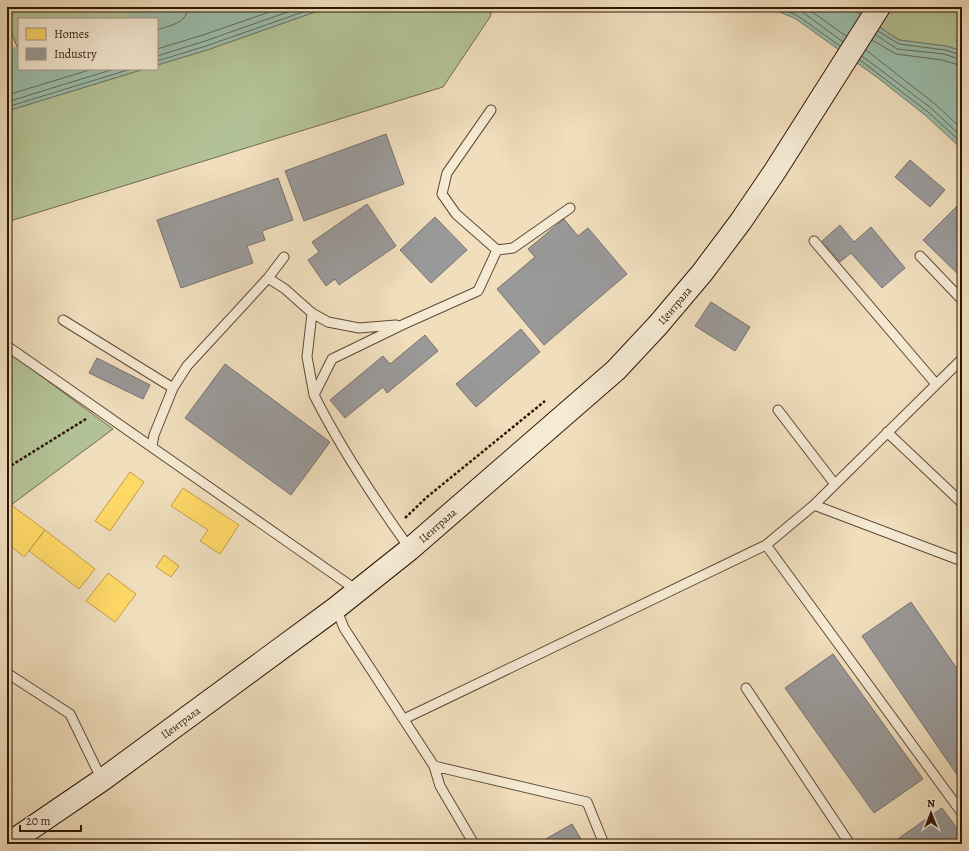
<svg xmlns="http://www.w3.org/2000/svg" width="969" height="851" font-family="Alegreya,serif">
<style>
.green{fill:#b3c296;stroke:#726c4e}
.water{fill:#9bbdab;stroke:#717a69}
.homes{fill:#ffd966;stroke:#c19e49}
.industry{fill:#999;stroke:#7a726d}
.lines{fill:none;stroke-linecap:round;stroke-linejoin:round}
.shore{stroke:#666a58;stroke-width:1}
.canal{stroke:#9bbdab;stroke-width:21}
.lane-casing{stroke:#614833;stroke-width:11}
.secondary-casing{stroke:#311605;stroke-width:24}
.path{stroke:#311605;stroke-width:2.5;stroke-dasharray:3 2;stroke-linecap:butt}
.lane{stroke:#f5ead4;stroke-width:9}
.secondary{stroke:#f5ead4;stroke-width:22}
.labels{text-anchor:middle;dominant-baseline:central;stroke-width:4;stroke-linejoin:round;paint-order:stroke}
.street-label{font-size:11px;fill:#311605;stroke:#f5ead4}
</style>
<rect width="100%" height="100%" fill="#f0debd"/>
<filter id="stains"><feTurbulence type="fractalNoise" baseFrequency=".005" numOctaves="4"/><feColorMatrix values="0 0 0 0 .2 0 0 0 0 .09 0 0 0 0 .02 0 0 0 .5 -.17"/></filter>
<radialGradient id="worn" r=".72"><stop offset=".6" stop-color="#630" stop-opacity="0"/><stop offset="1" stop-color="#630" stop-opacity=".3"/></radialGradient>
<path class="green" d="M 7,7 L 178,7 L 142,19 L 19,19 L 19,52 L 7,21 Z
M 329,7 L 493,7 L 490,17 L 443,87 L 7,222 L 7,111 L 144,69 L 157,69 L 157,65 L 207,50 Z
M 849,7 L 962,7 L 962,51 L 946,46 L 899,40 Z
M 7,351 L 113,429 L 7,508 Z"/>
<path class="water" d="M 178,7 L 329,7 L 207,50 L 157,65 L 157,19 L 142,19 Z
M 768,7 L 849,7 L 899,40 L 946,46 L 962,51 L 962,149 L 925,115 L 878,78 L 796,19 Z
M 19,60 L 19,69 L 144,69 L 7,111 L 7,63 Z"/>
<path class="homes" d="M 130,472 L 144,482 L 110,531 L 95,521 Z
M 183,488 L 239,525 L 220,554 L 200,541 L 208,530 L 171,506 Z
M 7,502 L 45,530 L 24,557 L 12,547 L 7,553 Z
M 45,530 L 95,569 L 79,589 L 29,551 Z
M 164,555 L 179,566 L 171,577 L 156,567 Z
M 108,573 L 136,594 L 115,622 L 86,601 Z"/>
<path class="industry" d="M 386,134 L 404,184 L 304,221 L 285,171 Z
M 910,160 L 945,190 L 930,207 L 895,177 Z
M 278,178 L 293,220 L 262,231 L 265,240 L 247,246 L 253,263 L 181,288 L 157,220 Z
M 367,204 L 396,246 L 339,285 L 335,279 L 326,286 L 308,260 L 319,252 L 312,242 Z
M 959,204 L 962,207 L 962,278 L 923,240 Z
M 435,217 L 467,250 L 431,283 L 400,250 Z
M 564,219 L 578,236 L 588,228 L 627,274 L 544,345 L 497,289 L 535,257 L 528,249 Z
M 840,225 L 854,242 L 871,227 L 905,268 L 882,288 L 851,253 L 840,262 L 822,241 Z
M 711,302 L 750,327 L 735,351 L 695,326 Z
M 521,329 L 540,352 L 476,407 L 456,384 Z
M 425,335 L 438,351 L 387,393 L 383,387 L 345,418 L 330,400 L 383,356 L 390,364 Z
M 97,358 L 150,385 L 143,399 L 89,373 Z
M 225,364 L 330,442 L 291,495 L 185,418 Z
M 911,602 L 962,676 L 962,782 L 862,636 Z
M 833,654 L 923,779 L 874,813 L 785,688 Z
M 942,808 L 962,835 L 962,844 L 892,843 Z
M 572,824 L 584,844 L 537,844 Z"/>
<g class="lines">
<path class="shore" d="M 778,7 L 798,16 L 840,46
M 791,7 L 801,11 L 843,42
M 805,7 L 846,36
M 157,30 C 170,25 187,24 188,7
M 878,31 L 899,44 L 945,50 L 962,55
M 876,35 L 897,49 L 944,54 L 962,60
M 872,40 L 896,54 L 942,60 L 962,66
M 157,49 L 203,35 L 284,7
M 866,50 L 935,104 L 962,129
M 157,56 L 205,41 L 302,7
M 862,56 L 931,108 L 962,137
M 860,60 L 928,112 L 962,143
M 157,61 L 206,46 L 317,7
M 7,95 L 93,69
M 7,102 L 114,69
M 7,107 L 131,69"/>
<path class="canal" d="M 139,19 L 176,7
M 7,61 L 19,57"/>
<g class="lane-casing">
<path id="lane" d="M 491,110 L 447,173 L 442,194 L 456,214 L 497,250
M 814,241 L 936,384
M 920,256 L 962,300
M 268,278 L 285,289 L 312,313 L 328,322 L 359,328 L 396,325
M 312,313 L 307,357 L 314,395
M 63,320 L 173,388
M 7,346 L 358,591
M 778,410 L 834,483
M 887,432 L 962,503
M 152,446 L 154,435 L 173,388 L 187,366 L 268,278 L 284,257
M 814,505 L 962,561
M 766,545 L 962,813
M 410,549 C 375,500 341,449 314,395 L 332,359 L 402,325 L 478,291 L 497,250 L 513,248 L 570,208
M 336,608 L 344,628 L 434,766 L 440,786 L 474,844
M 7,673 L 70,714 L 102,780
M 746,688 L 850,844
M 404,719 L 766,545 L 814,505 L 962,359
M 434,766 L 587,802 L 604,844"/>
</g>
<g class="secondary-casing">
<g id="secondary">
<path id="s1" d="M 8,844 L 102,780 L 336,608 L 410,549 L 616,370 L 658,325 L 702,273 L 741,221 L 775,171 L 879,7"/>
</g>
</g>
<path class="path" d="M 7,468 L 86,419
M 405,518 L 427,497 L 545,401"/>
<use href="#lane" class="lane"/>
<use href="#secondary" class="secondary"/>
</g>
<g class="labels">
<g class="street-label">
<text stroke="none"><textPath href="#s1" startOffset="859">Централа</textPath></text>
<text stroke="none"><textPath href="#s1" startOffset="535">Централа</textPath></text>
<text stroke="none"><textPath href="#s1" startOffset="211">Централа</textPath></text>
</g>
</g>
<rect width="969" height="851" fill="none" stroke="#f0debd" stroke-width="24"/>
<rect x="8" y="8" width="953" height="835" fill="none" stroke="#311605" stroke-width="2"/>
<rect x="12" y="12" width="945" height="827" fill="none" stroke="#311605"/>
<rect x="18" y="18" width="140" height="52" fill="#f5ead4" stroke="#a79581"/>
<rect x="26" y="28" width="20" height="12" fill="#ffd966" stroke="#a79581"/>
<text x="54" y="38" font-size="12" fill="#311605">Homes</text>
<rect x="26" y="48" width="20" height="12" fill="#999999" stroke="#a79581"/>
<text x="54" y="58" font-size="12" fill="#311605">Industry</text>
<g transform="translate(931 813)" stroke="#f5ead4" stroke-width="3" paint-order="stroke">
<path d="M0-3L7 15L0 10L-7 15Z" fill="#311605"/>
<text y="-6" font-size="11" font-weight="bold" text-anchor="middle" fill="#311605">N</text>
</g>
<path d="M20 825v6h61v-6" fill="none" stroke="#311605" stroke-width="2"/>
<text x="26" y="825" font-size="12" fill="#311605" stroke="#f5ead4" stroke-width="3" paint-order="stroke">20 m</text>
<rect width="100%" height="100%" filter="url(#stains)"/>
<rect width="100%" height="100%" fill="url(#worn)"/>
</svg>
